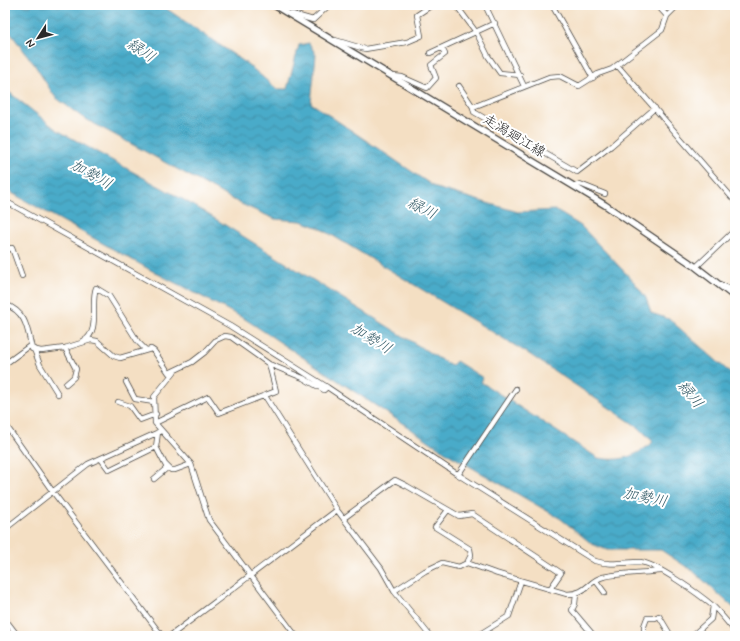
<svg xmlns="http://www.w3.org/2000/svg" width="740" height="641" font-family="Mynerve,'Klee One',sans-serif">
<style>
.water{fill:url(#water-waves);stroke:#3a6b7a}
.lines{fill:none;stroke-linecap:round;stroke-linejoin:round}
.minor-casing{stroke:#494642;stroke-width:6}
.major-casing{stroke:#494642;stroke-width:8}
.minor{stroke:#fff;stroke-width:4.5}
.major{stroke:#fff;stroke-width:5.5}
.labels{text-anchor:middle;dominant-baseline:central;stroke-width:4;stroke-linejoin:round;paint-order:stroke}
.street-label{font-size:14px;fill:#2b2b2b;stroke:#fff}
.water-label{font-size:15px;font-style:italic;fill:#375e6a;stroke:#fff}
</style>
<defs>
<pattern id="water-waves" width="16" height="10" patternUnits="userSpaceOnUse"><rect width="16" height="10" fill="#4aabc9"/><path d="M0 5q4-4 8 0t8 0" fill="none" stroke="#3e8ba3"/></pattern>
</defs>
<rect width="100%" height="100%" fill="#fff"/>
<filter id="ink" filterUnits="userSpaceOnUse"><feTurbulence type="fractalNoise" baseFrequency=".025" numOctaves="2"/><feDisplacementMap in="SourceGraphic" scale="8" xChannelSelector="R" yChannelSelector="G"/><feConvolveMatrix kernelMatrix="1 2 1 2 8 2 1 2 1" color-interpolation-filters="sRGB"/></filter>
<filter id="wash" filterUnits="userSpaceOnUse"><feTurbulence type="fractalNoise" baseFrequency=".012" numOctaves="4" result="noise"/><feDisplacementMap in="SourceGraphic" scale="16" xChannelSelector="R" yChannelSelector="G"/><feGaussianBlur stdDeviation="0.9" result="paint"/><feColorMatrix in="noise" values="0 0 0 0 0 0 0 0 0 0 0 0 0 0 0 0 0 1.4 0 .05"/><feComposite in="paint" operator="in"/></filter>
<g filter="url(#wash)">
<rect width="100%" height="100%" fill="#f4dfc3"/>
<path class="water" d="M 5,5 L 161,5 L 246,63 L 277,89 L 287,89 L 299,45 L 309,43 L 316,55 L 311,103 L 436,188 L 518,212 L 555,210 L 581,226 L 635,283 L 646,298 L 651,313 L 669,319 L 735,377 L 735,609 L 694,572 L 661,550 L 607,550 L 592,544 L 561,519 L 450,455 L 245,319 L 156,273 L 10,192 L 5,188 L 5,89 L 57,130 L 193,205 L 451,366 L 456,361 L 483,378 L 481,382 L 598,458 C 621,462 635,457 653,442 L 638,427 L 529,354 L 320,228 L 301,221 L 275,219 L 241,204 L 82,117 L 55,97 L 34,64 L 5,26 Z"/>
</g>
<g filter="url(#ink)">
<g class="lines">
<g class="minor-casing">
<path id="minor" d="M 456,5 L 476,32 L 488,56 L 500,73 L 520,75
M 485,5 L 524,86
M 552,5 L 593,78
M 657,5 L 667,16
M 292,14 L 313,20 L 329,5
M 335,40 L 365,49 L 407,42 L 421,36 L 417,15 L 432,5
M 430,53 L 495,23
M 617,65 L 735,201
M 393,76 L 402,77 L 427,88 L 436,78 L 431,65 L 445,54 L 442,48
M 459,86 L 473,107
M 655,108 L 611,146 L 577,172 L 474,112 L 473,107 L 549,77 L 560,76 L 579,86 L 598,74 L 612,69 L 662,30 L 667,16 L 678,5
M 575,186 L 580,184 L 605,194
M 5,201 L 230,326 L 327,387
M 5,249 L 12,248 L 22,276
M 696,267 L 735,230
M 724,286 L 735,291
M 5,304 C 27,313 27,328 32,349 L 41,351 L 65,348 L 91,340 L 97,341 L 114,356 L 120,358 L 151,349 L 154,351 L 169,373 L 192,362 L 205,352 L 216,340 L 225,336 L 231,337 L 269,364 L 303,378 L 324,390 L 327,387 L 457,474 L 460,472 L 516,389
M 83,341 C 101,333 90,302 96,288 L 109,296 L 138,342 L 146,350
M 65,348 L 76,369 L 74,377 L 66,384
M 34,349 L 40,365 L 58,394
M 5,364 L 31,345
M 174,372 L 154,397 L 155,423 L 191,464 L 209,520 L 296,636
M 126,382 L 135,399 L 154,402
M 265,396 L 337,510 L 381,568 L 394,591 L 430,636
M 118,402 L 130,406 L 140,420 L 156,414
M 155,423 L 208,397 L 219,413 L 276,391 L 269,364
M 5,424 L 53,492 L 162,636
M 101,459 L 109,470 L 156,447 L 158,432
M 166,465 L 171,470 L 175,470 L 191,464
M 457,474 L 595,561 C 611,566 624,562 640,562 C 656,563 700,595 713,606 C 721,614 728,623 735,631
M 154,479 L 167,468 L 156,447
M 448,510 L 435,527 L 470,549 L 471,555 L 467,563
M 344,518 L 395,480 L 407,486 L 459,516 L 472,514 L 561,573 L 550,589
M 5,529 L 88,464 L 161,431
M 596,581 L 605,593
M 394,591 L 425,571 L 442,563 L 459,567 L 467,563 L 495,573 L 567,594 C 587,594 588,581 603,577 C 621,573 642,573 661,571
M 576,594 L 575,604 L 572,610 L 594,636
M 5,619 L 18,636
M 170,636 L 337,510
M 477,636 L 509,616 L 521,581
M 644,636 L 644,626 L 647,618 L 655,618 L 659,616 L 671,636
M 692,636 L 711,619 L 713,606"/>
</g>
<g class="major-casing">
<path id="major" d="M 274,5 L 605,205 L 696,267 L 735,297"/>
</g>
<use href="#minor" class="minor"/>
<use href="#major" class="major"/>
</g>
</g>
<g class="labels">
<g class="street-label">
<text transform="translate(514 136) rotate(31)">走潟廻江線</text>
</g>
<g class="water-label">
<text transform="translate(141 51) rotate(34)">緑川</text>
<text transform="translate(91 175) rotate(29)">加勢川</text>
<text transform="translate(422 209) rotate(27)">緑川</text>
<text transform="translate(371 339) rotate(32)">加勢川</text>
<text transform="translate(690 395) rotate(51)">緑川</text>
<text transform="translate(645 498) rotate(12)">加勢川</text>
</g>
</g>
<rect width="740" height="641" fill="none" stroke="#fff" stroke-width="20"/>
<g transform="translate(38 38) rotate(234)" stroke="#ffffff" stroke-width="3" paint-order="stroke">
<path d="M0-3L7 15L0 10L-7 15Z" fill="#2b2b2b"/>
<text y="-6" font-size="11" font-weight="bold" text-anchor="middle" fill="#2b2b2b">N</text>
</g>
</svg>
